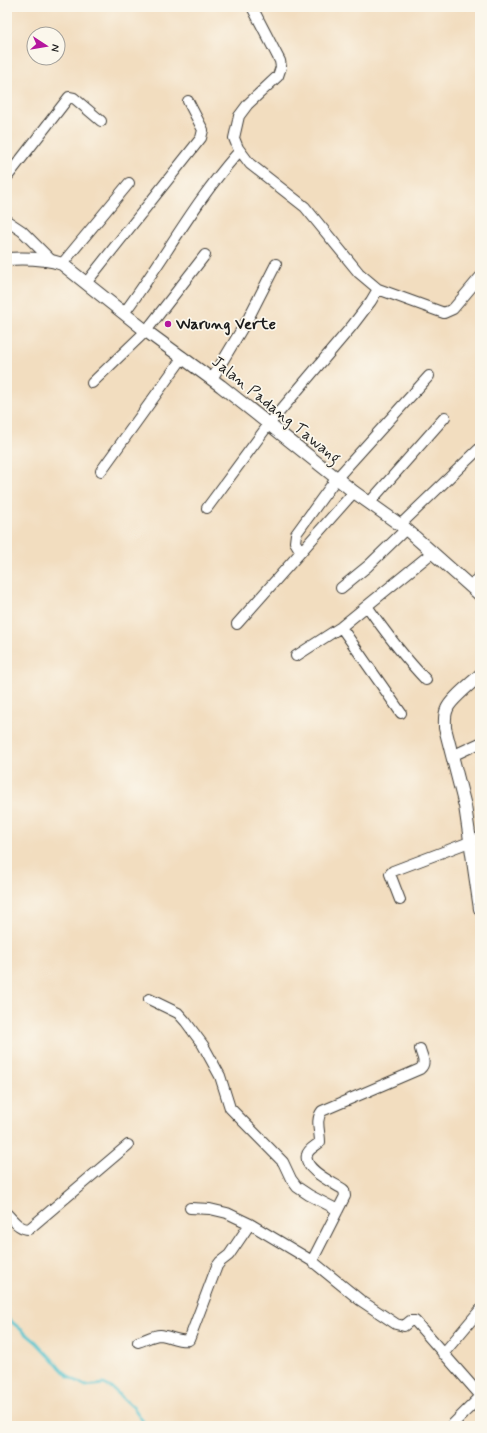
<svg xmlns="http://www.w3.org/2000/svg" width="487" height="1433" font-family="Mynerve,sans-serif">
<style>
.lines{fill:none;stroke-linecap:round;stroke-linejoin:round}
.stream{stroke:#55c2cd;stroke-width:3}
.minor-casing{stroke:#3c3934;stroke-width:12}
.tertiary-casing{stroke:#3c3934;stroke-width:14}
.minor{stroke:#fff;stroke-width:10}
.tertiary{stroke:#fff;stroke-width:12}
.poi-dot{fill:#b5179e;stroke:#fbf7ec;stroke-width:1.5}
.labels{text-anchor:middle;dominant-baseline:central;stroke-width:3.5;stroke-linejoin:round;paint-order:stroke}
.poi-label{font-size:16px;font-weight:bold;fill:#1c1c1c;stroke:#fbf7ec;text-anchor:start}
.street-label{font-size:16px;fill:#1c1c1c;stroke:#fbf7ec}
</style>
<rect width="100%" height="100%" fill="#fbf7ec"/>
<filter id="ink" filterUnits="userSpaceOnUse"><feTurbulence type="fractalNoise" baseFrequency=".025" numOctaves="2"/><feDisplacementMap in="SourceGraphic" scale="8" xChannelSelector="R" yChannelSelector="G"/><feConvolveMatrix kernelMatrix="1 2 1 2 8 2 1 2 1" color-interpolation-filters="sRGB"/></filter>
<filter id="wash" filterUnits="userSpaceOnUse"><feTurbulence type="fractalNoise" baseFrequency=".012" numOctaves="4" result="noise"/><feDisplacementMap in="SourceGraphic" scale="16" xChannelSelector="R" yChannelSelector="G"/><feGaussianBlur stdDeviation="0.9" result="paint"/><feColorMatrix in="noise" values="0 0 0 0 0 0 0 0 0 0 0 0 0 0 0 0 0 1.4 0 .05"/><feComposite in="paint" operator="in"/></filter>
<g filter="url(#wash)">
<rect width="100%" height="100%" fill="#f2ddbf"/>
<g class="lines">
<path class="stream" d="M 7,1318 L 36,1342 L 69,1377 L 86,1386 L 104,1384 L 112,1388 L 134,1408 L 146,1426"/>
</g>
</g>
<g filter="url(#ink)">
<g class="lines">
<g class="minor-casing">
<path id="minor" d="M 252,7 L 280,61 L 281,67 L 278,76 L 248,104 L 239,116 L 234,138 L 238,148 L 250,164 L 305,207 L 359,273 L 378,289 L 444,313 L 453,309 L 480,277
M 7,177 L 69,97 L 74,98 L 101,121
M 7,221 L 22,231 L 51,260
M 62,264 L 129,183
M 86,283 L 201,138 L 203,130 L 188,101
M 124,313 C 163,261 193,204 236,155
M 212,379 L 249,317 L 276,264
M 92,383 L 146,331 L 205,255
M 101,471 L 183,357
M 369,503 L 445,417
M 207,508 L 269,424 L 352,326 L 371,301 L 378,289
M 400,525 L 480,448
M 301,552 L 295,542 L 296,534 L 336,479 L 429,376
M 470,586 L 480,576
M 341,588 L 368,566 L 406,529
M 367,606 C 385,632 404,657 426,680
M 237,624 L 354,492
M 341,627 L 401,713
M 296,656 L 341,627 L 433,552
M 452,756 L 480,743
M 400,900 L 390,874 L 393,871 L 480,838
M 149,999 L 178,1013 L 186,1022 L 203,1045 L 220,1076 L 230,1108 L 283,1162 L 291,1179 L 297,1187 L 309,1195 L 338,1210
M 190,1208 L 210,1209 L 227,1213 L 250,1224 L 312,1261 L 360,1300 L 396,1324 L 404,1326 L 410,1321 L 415,1321 L 480,1395
M 7,1214 C 14,1221 19,1229 29,1229 L 128,1145
M 312,1261 L 345,1196 L 344,1190 C 334,1183 303,1170 307,1155 C 308,1149 316,1146 320,1142 C 320,1131 315,1120 322,1111 L 420,1069 C 427,1063 422,1057 420,1049
M 138,1342 C 145,1340 153,1335 160,1335 C 170,1336 179,1342 189,1340 L 217,1266 L 220,1262 L 229,1255 L 250,1224
M 443,1354 L 480,1310
M 451,1426 L 480,1397"/>
</g>
<g class="tertiary-casing">
<path id="tertiary" d="M 7,259 C 26,258 45,258 62,264 L 146,331 L 221,386 L 354,492 L 406,529 L 480,595
M 480,675 C 472,683 450,700 447,709 C 444,715 445,722 445,728 L 465,806 L 480,909"/>
</g>
<use href="#minor" class="minor"/>
<use href="#tertiary" class="tertiary"/>
</g>
</g>
<circle class="poi-dot" cx="168" cy="324" r="4"/>
<g class="labels">
<g class="poi-label">
<text x="176" y="324">Warung Verte</text>
</g>
<g class="street-label">
<text transform="translate(276 410) rotate(39)">Jalan Padang Tawang</text>
</g>
</g>
<rect width="487" height="1433" fill="none" stroke="#fbf7ec" stroke-width="24"/>
<g transform="translate(46 46) rotate(102)"><circle r="19" fill="#fbf7ec" stroke="#a29f99"/>
<path d="M0-3L7 15L0 10L-7 15Z" fill="#b5179e"/>
<text y="-6" font-size="11" font-weight="bold" text-anchor="middle" fill="#1c1c1c">N</text>
</g>
</svg>
